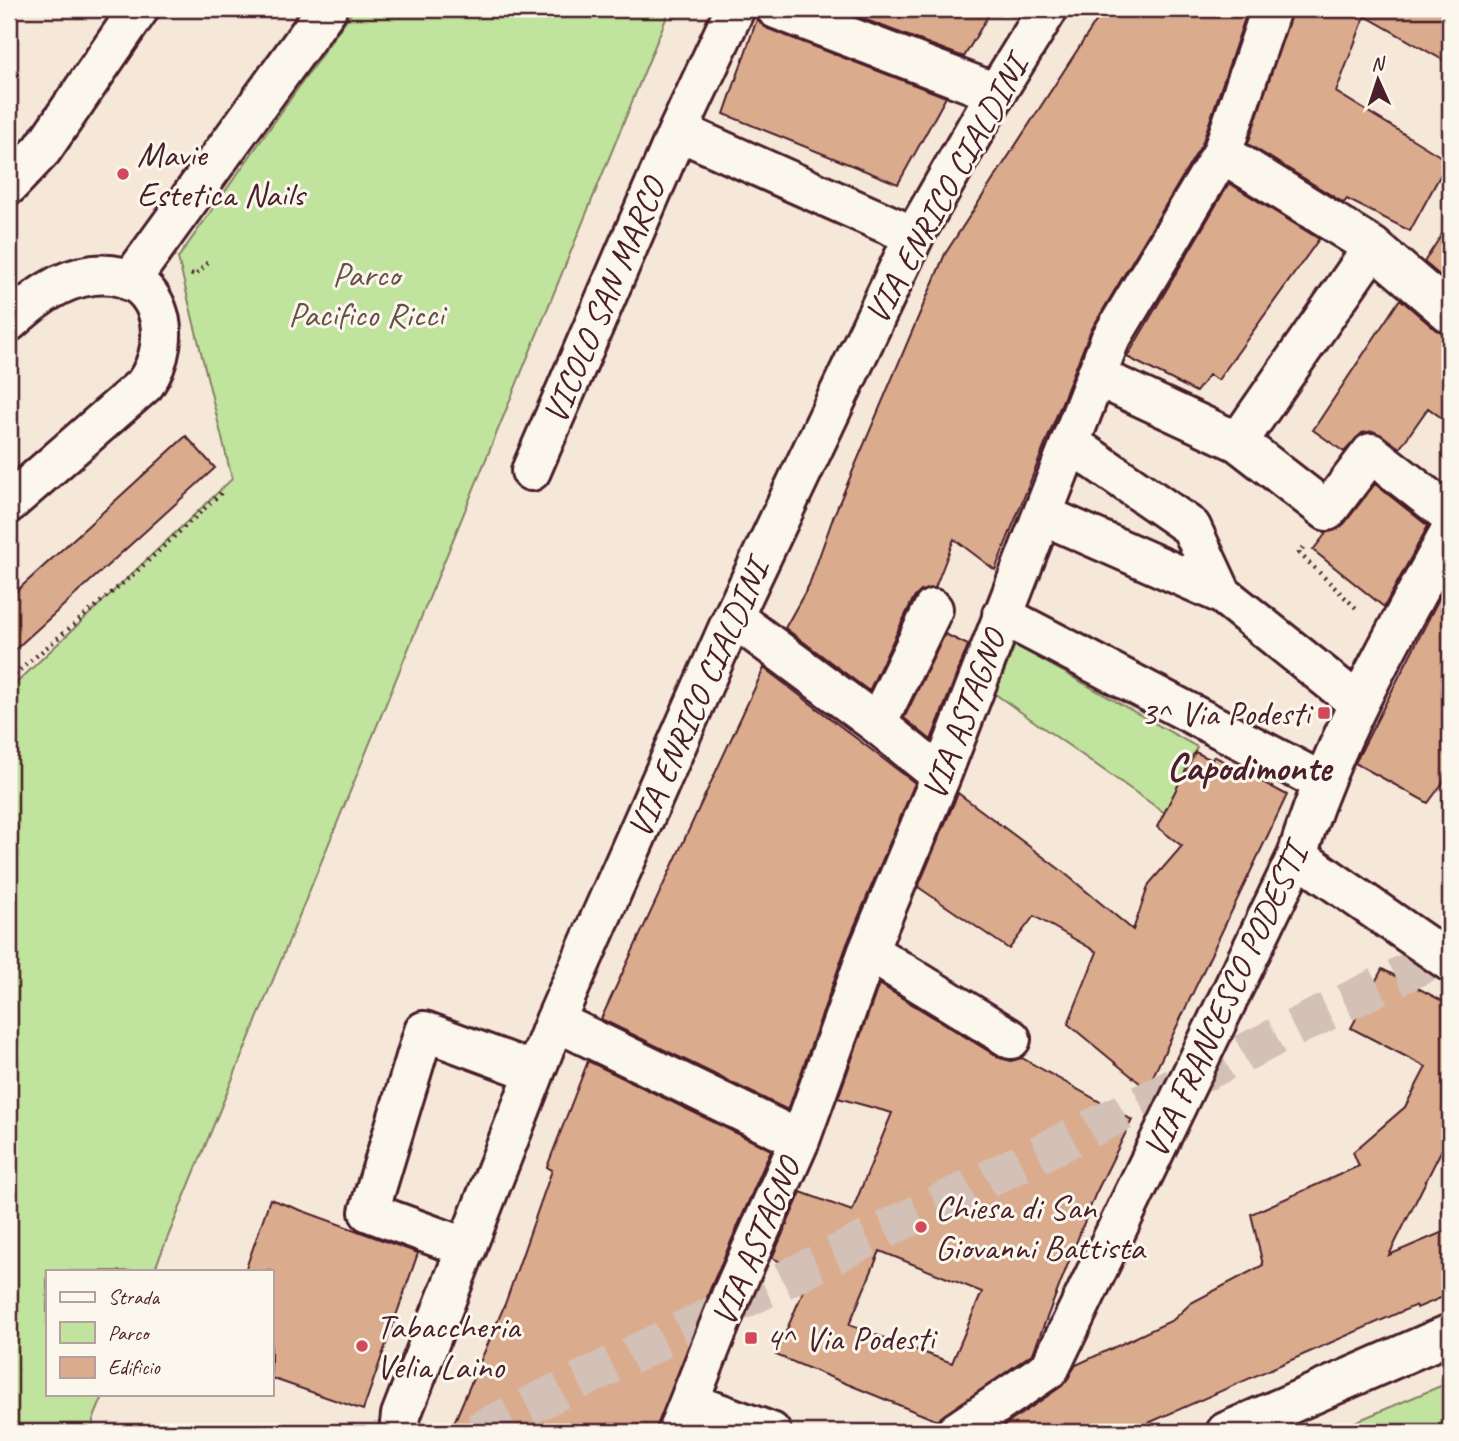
<svg xmlns="http://www.w3.org/2000/svg" width="1459" height="1441" font-family="Caveat,sans-serif">
<style>
.green{fill:#c0e39d;stroke:#858164;stroke-width:2}
.building{fill:#dbab8d;stroke:#4a1f2b;stroke-width:2;fill-rule:evenodd}
.lines{fill:none;stroke-linecap:round;stroke-linejoin:round}
.major-tunnel{stroke:#d3c0b6;stroke-width:38;stroke-dasharray:38 19;stroke-linecap:butt}
.minor-casing{stroke:#4a1f2b;stroke-width:44}
.path{stroke:#4a1f2b;stroke-width:4.5;stroke-dasharray:2 5;stroke-linecap:butt}
.minor{stroke:#fbf7ec;stroke-width:38}
.poi-dot{fill:#d1495b;stroke:#fbf7ec;stroke-width:2.5}
.labels{text-anchor:middle;dominant-baseline:central;stroke-width:6;stroke-linejoin:round;paint-order:stroke}
.poi-label{font-size:35px;fill:#4a1f2b;stroke:#fbf7ec;text-anchor:start}
.street-label{font-size:35px;fill:#4a1f2b;stroke:#fbf7ec}
.park-label{font-size:35px;fill:#685048;stroke:#fbf7ec}
.quarter-label{font-size:38px;font-weight:bold;fill:#4a1f2b;stroke:#fbf7ec}
</style>
<rect width="100%" height="100%" fill="#f5e8d9"/>
<filter id="ink" filterUnits="userSpaceOnUse"><feTurbulence type="fractalNoise" baseFrequency=".0143" numOctaves="2"/><feDisplacementMap in="SourceGraphic" scale="14" xChannelSelector="R" yChannelSelector="G"/><feConvolveMatrix kernelMatrix="1 2 1 2 8 2 1 2 1" color-interpolation-filters="sRGB"/></filter>
<g filter="url(#ink)">
<path class="green" d="M 354,9 L 670,9 L 154,1271 L 47,1271 L 47,1394 L 104,1394 L 93,1420 L 92,1432 L 9,1432 L 9,690 L 232,479 L 178,258 Z
M 1015,645 L 1197,747 L 1165,813 L 995,694 Z
M 1450,1382 L 1450,1432 L 1331,1432 Z"/>
<path class="building" d="M 837,9 L 992,9 L 964,57 Z
M 1104,9 L 1248,9 L 1202,144 L 1090,332 L 995,570 L 954,539 L 935,588 L 921,591 L 913,599 L 869,691 L 785,628 L 809,585 L 834,515 L 945,254 Z
M 1292,9 L 1450,9 L 1450,64 L 1365,16 L 1336,92 L 1448,161 L 1410,231 L 1347,199 L 1344,203 L 1248,144 Z
M 757,19 L 768,29 L 946,97 L 898,184 L 724,114 Z
M 1229,183 L 1319,239 L 1218,380 L 1209,375 L 1196,392 L 1127,357 Z
M 1450,222 L 1450,284 L 1424,262 Z
M 1400,299 L 1436,330 L 1450,334 L 1450,424 L 1428,408 L 1400,448 L 1373,431 L 1362,433 L 1344,452 L 1313,430 Z
M 186,436 L 215,468 L 9,655 L 9,598 Z
M 1375,484 L 1428,526 L 1384,607 L 1313,550 L 1327,532 L 1344,524 Z
M 1450,577 L 1450,773 L 1428,803 L 1355,763 Z
M 945,634 L 968,645 L 931,740 L 904,718 Z
M 764,668 L 915,783 L 847,944 L 788,1110 L 601,1019 Z
M 1195,752 L 1212,760 L 1214,756 L 1287,795 L 1147,1089 L 1068,1024 L 1097,952 L 1034,916 L 1009,949 L 918,887 L 958,793 L 1062,871 L 1133,930 L 1149,884 L 1182,846 L 1157,827 Z
M 1382,969 L 1450,1005 L 1450,1133 L 1389,1255 L 1450,1229 L 1450,1294 L 1417,1308 L 1416,1305 L 1128,1432 L 995,1432 L 1062,1386 L 1076,1365 L 1173,1320 L 1191,1303 L 1263,1265 L 1251,1214 L 1359,1166 L 1353,1152 L 1405,1107 L 1426,1067 L 1351,1028 Z
M 879,984 L 1000,1058 L 1011,1061 L 1022,1058 L 1132,1120 L 1095,1195 L 1033,1353 L 938,1421 L 776,1355 L 810,1275 L 772,1258 L 801,1192 L 852,1211 L 892,1113 L 838,1098 ZM 880,1251 L 982,1292 L 952,1363 L 849,1325 Z
M 588,1061 L 771,1150 L 711,1287 L 656,1432 L 450,1432 L 505,1304 L 552,1170 L 547,1167 Z
M 270,1199 L 418,1253 L 363,1410 L 271,1378 L 271,1271 L 245,1271 Z"/>
<g class="lines">
<path class="major-tunnel" d="M 476,1432 L 1450,951"/>
<g class="minor-casing">
<path id="minor" d="M 735,9 L 678,131 L 914,236
M 776,9 L 996,93
M 1222,153 L 1373,247 L 1450,313
M 9,185 L 42,150 L 139,9
M 130,281 L 327,9
M 9,322 C 34,300 58,279 93,275 C 160,268 178,336 145,384 L 9,503
M 1096,376 L 1238,442 L 1327,511 L 1371,453 L 1450,515
M 1238,442 L 1373,247
M 1070,443 L 1191,527 L 1222,594
M 531,471 L 678,131
M 1043,515 L 1222,594 L 1358,703
M 1002,615 L 1322,782
M 733,617 L 877,724 L 941,776
M 877,724 L 933,609
M 1297,856 L 1450,962
M 868,951 L 1011,1039
M 555,1021 L 800,1140
M 467,1248 L 369,1212 L 424,1031 L 535,1072
M 689,1402 L 771,1432
M 399,1432 L 401,1415 L 555,1021 L 733,617 L 914,236 L 996,93 L 1048,9
M 677,1432 L 731,1296 L 800,1140 L 868,951 L 941,776 L 1110,340 L 1222,153 L 1271,9
M 956,1432 L 1050,1368 L 1297,856 C 1332,741 1393,637 1450,532
M 1226,1432 L 1450,1334"/>
</g>
<path class="path" d="M 191,274 L 195,276 L 211,259
M 1303,547 L 1299,553 L 1358,610
M 9,679 L 135,573 L 221,493"/>
<use href="#minor" class="minor"/>
</g>
</g>
<g class="poi-dot">
<circle cx="123" cy="174" r="7"/>
<rect x="1317" y="706" width="14" height="14" rx="3.5"/>
<circle cx="921" cy="1227" r="7"/>
<rect x="744" y="1331" width="14" height="14" rx="3.5"/>
<circle cx="362" cy="1346" r="7"/>
</g>
<g class="labels">
<g class="poi-label">
<text x="137" y="154">Mavie<tspan x="137" dy="40">Estetica Nails</tspan></text>
<text x="1310" y="713" text-anchor="end">3^ Via Podesti</text>
<text x="935" y="1207">Chiesa di San<tspan x="935" dy="40">Giovanni Battista</tspan></text>
<text x="376" y="1326">Tabaccheria<tspan x="376" dy="40">Velia Laino</tspan></text>
<text x="765" y="1338">4^ Via Podesti</text>
</g>
<g class="street-label">
<text transform="translate(946 190) rotate(-61)">VIA ENRICO CIALDINI</text>
<text transform="translate(604 301) rotate(-67)">VICOLO SAN MARCO</text>
<text transform="translate(698 699) rotate(-66)">VIA ENRICO CIALDINI</text>
<text transform="translate(964 715) rotate(-69)">VIA ASTAGNO</text>
<text transform="translate(1225 1001) rotate(-65)">VIA FRANCESCO PODESTI</text>
<text transform="translate(756 1242) rotate(-67)">VIA ASTAGNO</text>
</g>
<g class="park-label">
<text x="366" y="274">Parco<tspan x="366" dy="40">Pacifico Ricci</tspan></text>
</g>
<g class="quarter-label">
<text x="1249" y="767">Capodimonte</text>
</g>
</g>
<rect width="1459" height="1441" fill="none" stroke="#fbf7ec" stroke-width="35"/>
<rect x="18" y="18" width="1424" height="1406" fill="none" stroke="#4a1f2b" stroke-width="2.5" filter="url(#ink)"/>
<rect x="46" y="1270" width="228" height="126" fill="#fbf7ec" stroke="#b4a19f" stroke-width="2"/>
<rect x="60" y="1292" width="35" height="10" fill="#fbf7ec" stroke="#b4a19f" stroke-width="2"/>
<text x="108" y="1304" font-size="21" fill="#4a1f2b">Strada</text>
<rect x="60" y="1322" width="35" height="21" fill="#c0e39d" stroke="#b4a19f" stroke-width="2"/>
<text x="108" y="1340" font-size="21" fill="#4a1f2b">Parco</text>
<rect x="60" y="1357" width="35" height="21" fill="#dbab8d" stroke="#b4a19f" stroke-width="2"/>
<text x="108" y="1374" font-size="21" fill="#4a1f2b">Edificio</text>
<g transform="translate(1378 80) rotate(357)" stroke="#fbf7ec" stroke-width="5" paint-order="stroke">
<path d="M0-5L12 26L0 18L-12 26Z" fill="#4a1f2b"/>
<text y="-10" font-size="19" font-weight="bold" text-anchor="middle" fill="#4a1f2b">N</text>
</g>
</svg>
